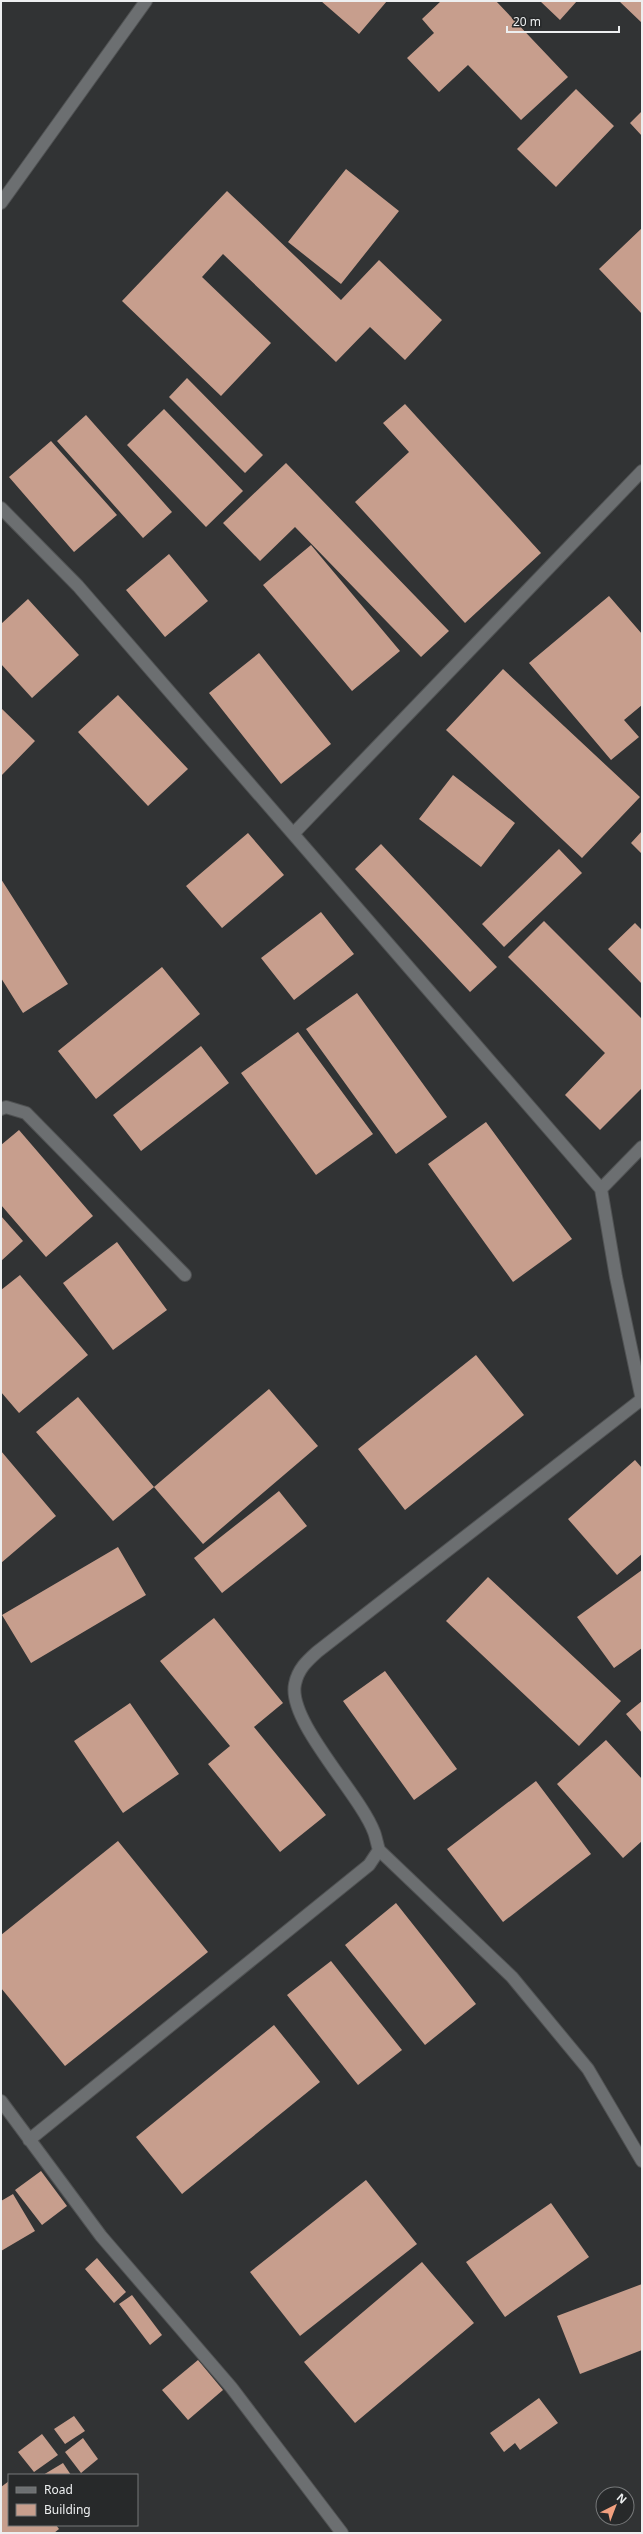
<svg xmlns="http://www.w3.org/2000/svg" width="643" height="2534" font-family="'Noto Sans',sans-serif">
<style>
.building{fill:#c79e8d}
.lines{fill:none;stroke-linecap:round;stroke-linejoin:round}
.street-casing{stroke:#505253;stroke-width:14}
.secondary-casing{stroke:#505253;stroke-width:14}
.street{stroke:#6c6f71;stroke-width:12}
.secondary{stroke:#6c6f71;stroke-width:12}
</style>
<rect width="100%" height="100%" fill="#313334"/>
<path class="building" d="M 321,1 L 387,1 L 359,34 Z
M 441,1 L 496,1 L 568,77 L 521,120 L 468,65 L 439,92 L 407,58 L 434,33 L 422,19 Z
M 540,1 L 577,1 L 560,20 Z
M 619,1 L 642,1 L 642,23 Z
M 576,89 L 614,126 L 556,187 L 517,149 Z
M 642,111 L 642,136 L 630,123 Z
M 346,169 L 399,211 L 341,284 L 288,242 Z
M 227,191 L 341,300 L 379,260 L 442,320 L 405,360 L 370,327 L 336,362 L 223,254 L 202,277 L 271,343 L 221,396 L 122,301 Z
M 642,228 L 642,314 L 599,269 Z
M 187,378 L 263,455 L 245,473 L 169,397 Z
M 405,404 L 541,553 L 465,623 L 355,502 L 409,452 L 383,423 Z
M 164,409 L 243,491 L 206,527 L 127,445 Z
M 86,415 L 172,512 L 143,538 L 57,441 Z
M 51,441 L 117,515 L 74,552 L 9,477 Z
M 286,463 L 449,631 L 421,657 L 295,527 L 260,561 L 223,523 Z
M 311,545 L 400,651 L 352,691 L 263,585 Z
M 169,554 L 208,601 L 165,637 L 126,590 Z
M 609,596 L 642,634 L 642,705 L 624,720 L 639,737 L 611,760 L 529,663 Z
M 28,599 L 79,655 L 32,698 L 1,664 L 1,624 Z
M 259,653 L 331,744 L 281,784 L 209,693 Z
M 503,669 L 640,797 L 582,858 L 446,730 Z
M 118,695 L 188,769 L 148,806 L 78,732 Z
M 1,708 L 35,741 L 1,776 Z
M 453,775 L 515,823 L 481,867 L 419,819 Z
M 642,831 L 642,854 L 631,843 Z
M 248,833 L 284,875 L 222,928 L 186,886 Z
M 381,844 L 497,967 L 470,992 L 355,869 Z
M 559,849 L 582,873 L 504,947 L 482,924 Z
M 1,879 L 68,984 L 23,1013 L 1,978 Z
M 321,912 L 354,954 L 294,1000 L 261,958 Z
M 544,921 L 642,1019 L 642,1088 L 600,1130 L 565,1095 L 605,1053 L 508,957 Z
M 635,923 L 642,930 L 642,984 L 608,949 Z
M 162,967 L 200,1014 L 96,1099 L 58,1051 Z
M 357,993 L 447,1117 L 396,1154 L 306,1029 Z
M 298,1032 L 373,1134 L 316,1175 L 241,1073 Z
M 201,1046 L 229,1083 L 141,1151 L 113,1115 Z
M 486,1122 L 572,1239 L 513,1282 L 428,1164 Z
M 19,1130 L 93,1216 L 46,1257 L 1,1205 L 1,1145 Z
M 1,1216 L 23,1241 L 1,1261 Z
M 117,1242 L 167,1310 L 113,1350 L 63,1283 Z
M 20,1275 L 88,1355 L 19,1413 L 1,1392 L 1,1290 Z
M 476,1355 L 524,1415 L 405,1510 L 358,1449 Z
M 269,1389 L 318,1446 L 203,1544 L 154,1487 L 113,1521 L 36,1432 L 78,1397 L 154,1487 Z
M 1,1451 L 56,1516 L 1,1563 Z
M 635,1460 L 642,1468 L 642,1554 L 617,1575 L 568,1519 Z
M 279,1491 L 307,1526 L 222,1593 L 194,1558 Z
M 118,1547 L 146,1595 L 31,1663 L 2,1615 Z
M 642,1570 L 642,1648 L 614,1668 L 577,1617 Z
M 488,1577 L 621,1701 L 579,1746 L 446,1621 Z
M 214,1618 L 283,1703 L 254,1727 L 326,1815 L 280,1852 L 208,1764 L 230,1746 L 160,1661 Z
M 385,1671 L 457,1769 L 414,1800 L 343,1701 Z
M 642,1701 L 642,1733 L 626,1714 Z
M 130,1703 L 179,1774 L 123,1813 L 74,1741 Z
M 606,1740 L 642,1779 L 642,1841 L 623,1858 L 557,1784 Z
M 536,1781 L 591,1854 L 503,1922 L 447,1849 Z
M 118,1841 L 208,1952 L 65,2066 L 1,1988 L 1,1935 Z
M 396,1903 L 476,2004 L 425,2045 L 345,1945 Z
M 331,1961 L 402,2050 L 358,2085 L 287,1995 Z
M 274,2025 L 320,2082 L 182,2194 L 136,2137 Z
M 41,2171 L 67,2206 L 42,2225 L 15,2190 Z
M 366,2180 L 417,2244 L 300,2336 L 250,2272 Z
M 13,2194 L 35,2231 L 1,2251 L 1,2201 Z
M 551,2203 L 589,2257 L 505,2317 L 466,2262 Z
M 97,2258 L 126,2292 L 114,2303 L 85,2269 Z
M 422,2262 L 474,2323 L 355,2423 L 304,2362 Z
M 642,2284 L 642,2350 L 580,2374 L 557,2316 Z
M 132,2295 L 162,2335 L 150,2345 L 119,2304 Z
M 198,2360 L 223,2390 L 188,2420 L 162,2390 Z
M 539,2398 L 558,2423 L 520,2450 L 515,2443 L 504,2452 L 490,2433 Z
M 74,2416 L 85,2431 L 65,2444 L 54,2429 Z
M 42,2434 L 58,2455 L 34,2472 L 18,2452 Z
M 83,2438 L 98,2459 L 81,2473 L 65,2452 Z
M 63,2463 L 71,2475 L 43,2475 Z
M 9,2481 L 9,2525 L 56,2525 L 59,2529 L 54,2533 L 1,2533 L 1,2487 Z"/>
<g class="lines">
<g class="street-casing">
<path id="street" d="M 1,508 L 78,586 L 601,1189 L 616,1277 L 642,1400
M 294,833 L 642,471
M 1,1109 L 6,1107 L 26,1113 L 185,1275
M 601,1189 L 642,1147
M 379,1850 L 512,1977 L 588,2069 L 642,2161
M 1,2101 L 101,2236 L 231,2387 L 342,2533
M 29,2140 L 369,1865 L 379,1850 C 377,1844 376,1837 374,1832 C 360,1794 287,1721 295,1684 C 298,1669 307,1661 317,1652 L 642,1399"/>
</g>
<g class="secondary-casing">
<path id="secondary" d="M 1,203 L 146,1"/>
</g>
<use href="#street" class="street"/>
<use href="#secondary" class="secondary"/>
</g>
<rect width="643" height="2534" fill="none" stroke="#edeff0" stroke-width="4"/>
<rect x="8" y="2474" width="130" height="52" fill="#27292a" stroke="#767879"/>
<rect x="16" y="2487" width="20" height="6" fill="#6c6f71" stroke="#767879"/>
<text x="44" y="2494" font-size="12" fill="#edeff0">Road</text>
<rect x="16" y="2504" width="20" height="12" fill="#c79e8d" stroke="#767879"/>
<text x="44" y="2514" font-size="12" fill="#edeff0">Building</text>
<g transform="translate(615 2506) rotate(42)"><circle r="19" fill="#27292a" stroke="#767879"/>
<path d="M0-3L7 15L0 10L-7 15Z" fill="#f2a07f"/>
<text y="-6" font-size="11" font-weight="bold" text-anchor="middle" fill="#edeff0">N</text>
</g>
<path d="M507 26v6h112v-6" fill="none" stroke="#edeff0" stroke-width="2"/>
<text x="513" y="26" font-size="12" fill="#edeff0" stroke="#27292a" stroke-width="3" paint-order="stroke">20 m</text>
</svg>
